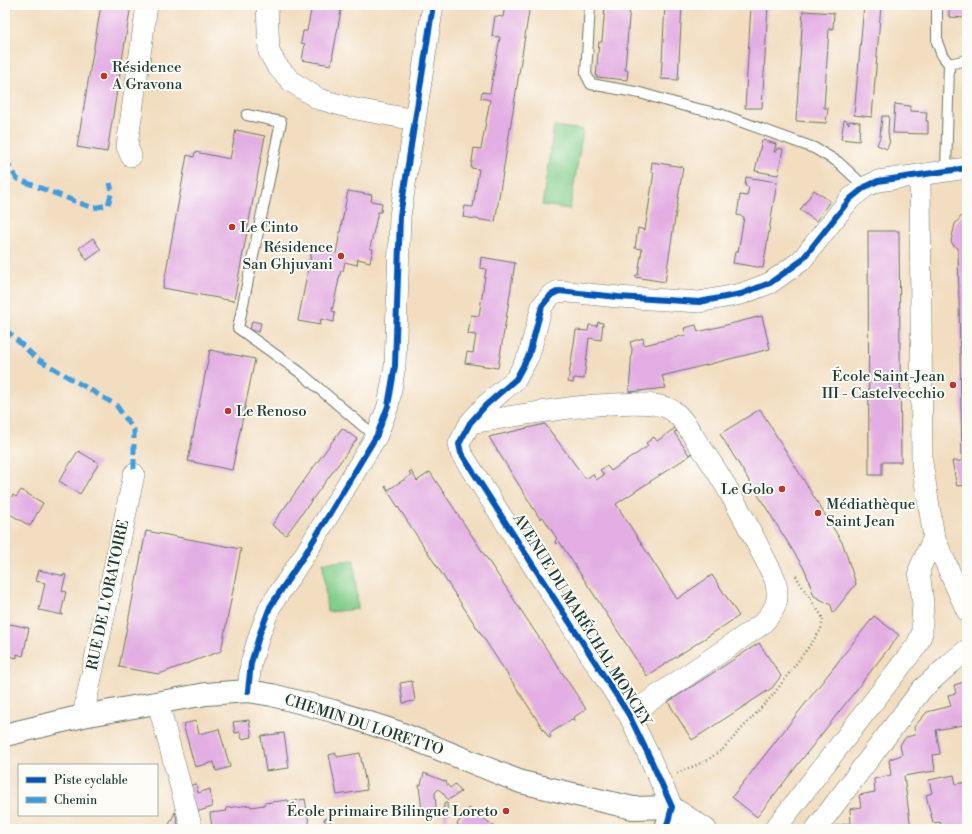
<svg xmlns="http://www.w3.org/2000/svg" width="972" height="834" font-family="'Libre Bodoni',serif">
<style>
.green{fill:#82ce8b;stroke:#508660}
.building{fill:#e3aee3}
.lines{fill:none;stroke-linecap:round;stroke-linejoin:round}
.lane-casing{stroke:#697565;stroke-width:12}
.street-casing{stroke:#697565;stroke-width:22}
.secondary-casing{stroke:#697565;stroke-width:24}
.path{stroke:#697565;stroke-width:2.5;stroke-dasharray:1 3;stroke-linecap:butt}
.lane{stroke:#fff;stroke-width:10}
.street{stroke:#fff;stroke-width:21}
.secondary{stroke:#fff;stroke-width:22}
.quiet{stroke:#3c9ee2;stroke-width:5;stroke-dasharray:10 5;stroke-linecap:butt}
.cycleway-casing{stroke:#fdfcf7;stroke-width:8}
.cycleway{stroke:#0057b8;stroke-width:6}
.poi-dot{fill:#c8321e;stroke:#fdfcf7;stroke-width:1.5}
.labels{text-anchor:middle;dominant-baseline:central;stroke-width:4;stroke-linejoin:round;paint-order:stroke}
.poi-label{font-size:15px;fill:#1f3d34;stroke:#fdfcf7;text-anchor:start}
.street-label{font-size:15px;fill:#1f3d34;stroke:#fdfcf7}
</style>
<rect width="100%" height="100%" fill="#fdfcf7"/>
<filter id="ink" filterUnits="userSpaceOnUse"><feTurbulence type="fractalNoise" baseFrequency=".025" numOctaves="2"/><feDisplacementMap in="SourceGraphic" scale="8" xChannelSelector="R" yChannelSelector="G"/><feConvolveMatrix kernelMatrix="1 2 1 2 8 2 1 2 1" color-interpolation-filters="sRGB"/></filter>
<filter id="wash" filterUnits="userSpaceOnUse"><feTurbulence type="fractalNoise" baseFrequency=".012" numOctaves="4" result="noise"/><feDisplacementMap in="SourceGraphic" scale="16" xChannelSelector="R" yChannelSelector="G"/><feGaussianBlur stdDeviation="0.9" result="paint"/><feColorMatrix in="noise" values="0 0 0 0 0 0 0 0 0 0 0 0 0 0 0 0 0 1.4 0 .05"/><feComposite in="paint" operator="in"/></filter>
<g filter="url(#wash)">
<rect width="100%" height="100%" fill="#f2ddc0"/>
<path class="green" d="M 554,126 L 583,130 L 570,209 L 542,205 Z
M 354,560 L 358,609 L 327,612 L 323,563 Z"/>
<g id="blocks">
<path class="building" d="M 101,5 L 131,5 L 107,152 L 77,147 Z
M 312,5 L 342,5 L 331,65 L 302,60 L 305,44 L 301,43 L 303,31 L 307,31 Z
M 505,5 L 530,5 L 495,222 L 463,217 L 465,206 L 473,207 L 479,169 L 471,168 L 474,148 L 481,149 L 490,100 L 481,98 L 482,92 L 490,93 L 500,37 L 492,36 L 495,16 L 503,17 Z
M 605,5 L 630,5 L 625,70 L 628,70 L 627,80 L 596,77 L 599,42 L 602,42 Z
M 665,5 L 682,5 L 678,80 L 661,79 Z
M 751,5 L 768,5 L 762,108 L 745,108 Z
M 864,5 L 881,5 L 872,117 L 854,115 Z
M 949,5 L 967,5 L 967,18 L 949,17 Z
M 803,11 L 834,13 L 833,29 L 829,28 L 824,108 L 828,108 L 826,123 L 796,121 Z
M 895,104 L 910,106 L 910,111 L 927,112 L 926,121 L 928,121 L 928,134 L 893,133 Z
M 882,116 L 889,116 L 888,130 L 889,140 L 890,141 L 887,149 L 877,145 L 880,137 Z
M 844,120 L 847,121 L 847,123 L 849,124 L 849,121 L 860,122 L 859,141 L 841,139 Z
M 236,130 L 265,136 L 234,301 L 163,288 L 187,155 L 194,157 L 195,152 L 230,159 Z
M 762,140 L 776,144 L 774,152 L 776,152 L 777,148 L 783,149 L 778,175 L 755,171 Z
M 652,162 L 683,167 L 665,282 L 635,277 L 636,275 L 638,275 L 642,249 L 635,248 L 638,228 L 645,230 L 654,172 L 651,172 Z
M 746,177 L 777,182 L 763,268 L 733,263 L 735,252 L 738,252 L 744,217 L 737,215 L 740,195 L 747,196 L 749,187 L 745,186 Z
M 814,190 L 830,201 L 816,221 L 800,210 Z
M 348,191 L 372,195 L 371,201 L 382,203 L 381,212 L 378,212 L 370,248 L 373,249 L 370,262 L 358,259 L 357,265 L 345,262 L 343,271 L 341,270 L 332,311 L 335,312 L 334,322 L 321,319 L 320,325 L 298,321 L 312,249 L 336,253 Z
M 967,209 L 967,485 L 957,486 L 952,461 L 962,461 L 958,248 L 953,245 L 951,241 L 955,224 Z
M 868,231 L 899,231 L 901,462 L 882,462 L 882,475 L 869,475 Z
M 93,238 L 101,250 L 87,260 L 79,248 Z
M 481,257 L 515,263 L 498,368 L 465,363 L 467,352 L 473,353 L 476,335 L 468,334 L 471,315 L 479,316 L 486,269 L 480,268 Z
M 762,316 L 770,349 L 662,376 L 666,388 L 629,392 L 632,349 L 630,342 L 643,338 L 644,345 L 686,335 L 684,328 L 696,325 L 698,332 Z
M 252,321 L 261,323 L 259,332 L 250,330 Z
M 598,322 L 603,323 L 601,340 L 589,338 L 584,379 L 574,378 L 573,383 L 568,382 L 576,330 L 588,331 L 589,325 L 597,326 Z
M 210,350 L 255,359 L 232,470 L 188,461 Z
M 760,409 L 843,544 L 856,584 L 833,613 L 831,605 L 814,596 L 805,570 L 720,434 Z
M 545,424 L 585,478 L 586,479 L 593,474 L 596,480 L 604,475 L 600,470 L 607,466 L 611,471 L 648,446 L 646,443 L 654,437 L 657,441 L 675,428 L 677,431 L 674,432 L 689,455 L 691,453 L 692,454 L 616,504 L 677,599 L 712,575 L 739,616 L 647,676 L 559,541 L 556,544 L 555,541 L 557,539 L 543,517 L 540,519 L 489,437 Z
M 342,428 L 357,439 L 286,535 L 272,525 Z
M 78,451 L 99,463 L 80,494 L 59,481 Z
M 411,471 L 417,481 L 430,472 L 586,709 L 573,718 L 575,721 L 574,721 L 572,719 L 549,734 L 551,737 L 549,738 L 385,487 L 386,486 L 388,490 L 411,475 L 409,472 Z
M 21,490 L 43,503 L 30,526 L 5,511 L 5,507 L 13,495 L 16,497 Z
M 146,531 L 241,549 L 221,651 L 159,674 L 119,667 Z
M 39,570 L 64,576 L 64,574 L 66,575 L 62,591 L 66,592 L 61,613 L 63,614 L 63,615 L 39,610 L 45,583 L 36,581 Z
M 874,616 L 899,635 L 757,817 L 732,797 Z
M 5,623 L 29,628 L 23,656 L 17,654 L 17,658 L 5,655 Z
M 759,643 L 781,676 L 772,688 L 692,740 L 668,702 Z
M 412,681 L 415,701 L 403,703 L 400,683 Z
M 967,681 L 967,736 L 965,736 L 963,725 L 936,730 L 940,754 L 933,755 L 935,771 L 904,776 L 911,829 L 833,829 L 835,826 L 851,823 L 850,809 L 861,807 L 859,795 L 875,792 L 874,779 L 891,775 L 889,760 L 890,759 L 902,755 L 900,745 L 906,737 L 915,735 L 914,727 L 927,712 L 951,706 L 948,695 L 956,693 L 954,685 Z
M 249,720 L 252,737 L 242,739 L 240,732 L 235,733 L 233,722 Z
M 196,721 L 199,734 L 219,729 L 230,767 L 216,771 L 214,762 L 195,767 L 183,724 Z
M 284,733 L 289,768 L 266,771 L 261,736 Z
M 336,753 L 337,757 L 360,753 L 367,790 L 337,795 L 329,755 Z
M 424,773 L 447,782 L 446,783 L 450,788 L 455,784 L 461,792 L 448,800 L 442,792 L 438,789 L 435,793 L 436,809 L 422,811 L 419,785 L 421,785 Z
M 954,775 L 956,784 L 967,782 L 967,794 L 965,795 L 967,805 L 967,820 L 965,821 L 967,829 L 942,829 L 940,822 L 933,823 L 926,795 L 932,793 L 929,780 Z
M 196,784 L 198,793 L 210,789 L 212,807 L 193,813 L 188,786 Z
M 305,799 L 310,829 L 212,829 L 210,813 L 227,811 L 226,808 L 250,805 L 251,807 L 264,805 L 264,803 L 288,800 L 289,802 Z
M 5,801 L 7,801 L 6,829 L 5,829 Z
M 444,803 L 447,803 L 448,819 L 444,819 L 443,808 L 444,807 Z
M 469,808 L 498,829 L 464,829 L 457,824 Z
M 175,812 L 179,829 L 167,829 Z
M 329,818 L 331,824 L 326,825 L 324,819 Z"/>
</g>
</g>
<g filter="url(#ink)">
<use href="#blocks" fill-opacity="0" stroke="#697565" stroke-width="1"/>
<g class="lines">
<g class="lane-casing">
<path id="lane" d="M 590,5 L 586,74 L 591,84 L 640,93 L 685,106 L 720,114 L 814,148 L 838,162 L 865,187
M 937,5 L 937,42 L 942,55 L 949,64
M 247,115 L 281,122 L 238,328 L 301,373 L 364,427 L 377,435
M 946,171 L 949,64 L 967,60"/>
</g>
<g class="street-casing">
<path id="street" d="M 267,5 L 269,52 L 277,66 L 292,82 L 319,99 L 351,108 L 415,120
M 131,156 L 127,146 L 147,5
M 920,175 L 922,463 L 934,537 L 967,611
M 470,423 C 507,418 647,390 673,411 C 683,418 690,431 697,442 C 728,484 751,532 775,579 C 780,600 777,608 762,624 L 629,715
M 248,691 L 251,663 L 260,633 L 270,607 L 307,551 L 377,435 L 388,406 L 395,366 L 400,216 L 433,5
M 158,703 L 192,829
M 83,716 L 134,474
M 706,829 L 672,807 L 650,758 L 629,715 L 461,453 L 459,444 L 470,423 L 486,405 L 516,379 L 529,355 L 542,306 L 551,295 L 559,291 L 618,297 L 699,302 L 741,294 L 770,283 L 801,261 L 850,199 L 865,187 L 878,181 L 967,168
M 775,829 L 917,645 L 922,633 L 922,618 L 923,604 L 919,570 L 934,537
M 816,829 L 922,689 L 951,663 L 967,650"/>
</g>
<g class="secondary-casing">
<path id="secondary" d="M 5,735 L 83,716 L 206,694 L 248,691 L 272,695 L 333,711 L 363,721 L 397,732 L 521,782 L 633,808 L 672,807 L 666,829"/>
</g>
<path class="path" d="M 677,773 L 706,761 L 723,749 L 773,695 L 821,630 L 823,618 L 803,588 L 795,574"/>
<use href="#lane" class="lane"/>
<use href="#street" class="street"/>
<use href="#secondary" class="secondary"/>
<path class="quiet" d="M 5,160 L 17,179 L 93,208 L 108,205 L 112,191 L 110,183
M 5,329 L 36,358 L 116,405 L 134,430 L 134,474"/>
<g class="cycleway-casing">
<path id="cycleway" d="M 248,691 L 251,663 L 260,633 L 270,607 L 307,551 L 377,435 L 388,406 L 395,366 L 400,216 L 433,5
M 666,829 L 672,807 L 650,758 L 629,715 L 461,453 L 459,444 L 470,423 L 486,405 L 516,379 L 529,355 L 542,306 L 551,295 L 559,291 L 618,297 L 699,302 L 741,294 L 770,283 L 801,261 L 850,199 L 865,187 L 878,181 L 967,168"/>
</g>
<use href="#cycleway" class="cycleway"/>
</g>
</g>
<g class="poi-dot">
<circle cx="104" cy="76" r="4"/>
<circle cx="232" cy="227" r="4"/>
<circle cx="341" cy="256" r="4"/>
<circle cx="953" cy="385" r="4"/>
<circle cx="228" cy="411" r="4"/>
<circle cx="782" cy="489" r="4"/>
<circle cx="818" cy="513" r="4"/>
<circle cx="506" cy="811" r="4"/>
</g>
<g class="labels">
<g class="poi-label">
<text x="112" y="67">Résidence<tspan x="112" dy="17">A Gravona</tspan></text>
<text x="240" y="227">Le Cinto</text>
<text x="333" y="247" text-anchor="end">Résidence<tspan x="333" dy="17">San Ghjuvani</tspan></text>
<text x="945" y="376" text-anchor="end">École Saint-Jean<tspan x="945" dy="17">III - Castelvecchio</tspan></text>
<text x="236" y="411">Le Renoso</text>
<text x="774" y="489" text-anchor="end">Le Golo</text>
<text x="826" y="504">Médiathèque<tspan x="826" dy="17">Saint Jean</tspan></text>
<text x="498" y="811" text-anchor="end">École primaire Bilingue Loreto</text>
</g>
<g class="street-label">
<text transform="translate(108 595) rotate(-78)">RUE DE L'ORATOIRE</text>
<text transform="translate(582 620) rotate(58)">AVENUE DU MARÉCHAL MONCEY</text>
<text transform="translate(364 725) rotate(18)">CHEMIN DU LORETTO</text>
</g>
</g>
<rect width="972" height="834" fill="none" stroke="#fdfcf7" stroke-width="20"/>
<rect x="18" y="764" width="140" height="52" fill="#fdfcf7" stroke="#a4b0a9"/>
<rect x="26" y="777" width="20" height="6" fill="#0057b8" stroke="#a4b0a9"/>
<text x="54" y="784" font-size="12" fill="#1f3d34">Piste cyclable</text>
<rect x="26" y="797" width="20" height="6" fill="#3c9ee2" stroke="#a4b0a9"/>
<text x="54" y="804" font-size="12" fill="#1f3d34">Chemin</text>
</svg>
